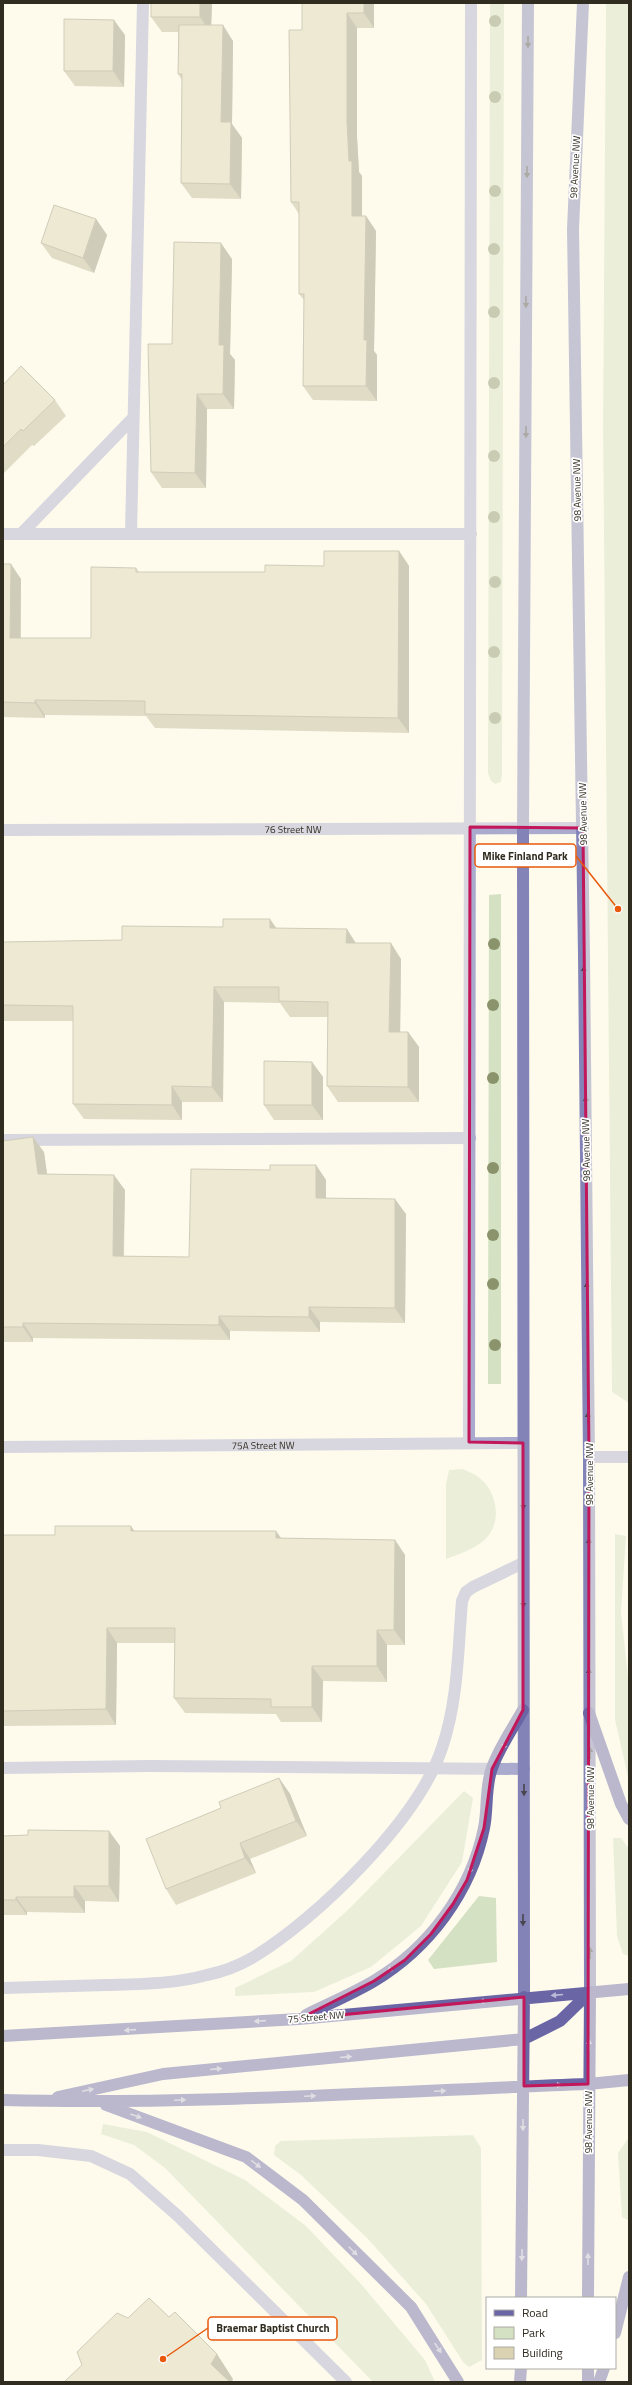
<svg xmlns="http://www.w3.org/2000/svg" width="632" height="2385" font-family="'Titillium Web',sans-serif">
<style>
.green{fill:#d4e1c2}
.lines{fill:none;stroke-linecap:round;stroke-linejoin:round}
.lane{stroke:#aaaace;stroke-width:12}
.street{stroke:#aaaace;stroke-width:12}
.secondary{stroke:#8483b7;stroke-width:12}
.primary{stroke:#6a66a6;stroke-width:12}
.tree{fill:#8a936b}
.wall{fill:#bcb598}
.shaded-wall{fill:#99937c}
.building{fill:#dbd2b1;stroke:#99937c}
.oneway{fill:#49464d}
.oneway2{fill:#bcbad7}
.marked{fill:none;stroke:#c2185b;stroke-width:3;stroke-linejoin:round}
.labels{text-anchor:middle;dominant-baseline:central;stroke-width:3.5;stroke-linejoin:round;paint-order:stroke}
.street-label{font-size:10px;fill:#302c20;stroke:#fff}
.leader{fill:none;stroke:#e8590c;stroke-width:1.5}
.callout-dot{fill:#e8590c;stroke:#fff;stroke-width:1.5}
.callout{fill:#fff;stroke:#e8590c;stroke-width:1.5}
.callout-label{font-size:11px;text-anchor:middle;font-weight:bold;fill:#302c20}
</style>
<rect width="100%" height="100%" fill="#fefbed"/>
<path class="green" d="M 490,3 L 504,3 L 502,774 L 501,782 L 495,784 L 491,781 L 488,773 Z
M 606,3 L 629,3 L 629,1403 L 612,1392 L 603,426 Z
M 501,894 L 501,1384 L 488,1384 L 489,895 Z
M 463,1469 C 469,1472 477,1475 482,1480 C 499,1496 502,1527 482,1542 C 472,1550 457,1555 446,1559 L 446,1484 L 449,1470 Z
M 615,1534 L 626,1536 L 621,1612 L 629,1686 L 629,1781 L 615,1720 Z
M 464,1791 L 473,1798 L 462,1862 L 421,1926 L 371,1967 L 314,1992 L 235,1996 L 235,1988 L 291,1961 L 349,1909 Z
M 613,1838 L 621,1838 L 629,1849 L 629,1956 L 623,1954 L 617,1936 Z
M 479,1896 L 496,1898 L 497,1962 L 434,1969 L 428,1960 Z
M 103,2124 L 147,2132 L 245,2180 L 306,2226 L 361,2284 L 425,2360 L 435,2382 L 373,2382 L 165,2168 L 134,2145 L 101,2134 Z
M 473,2135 L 481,2148 L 482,2360 L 469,2367 L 463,2362 L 426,2304 L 368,2239 L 301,2175 L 274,2155 L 275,2146 L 281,2141 Z
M 629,2137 L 629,2221 L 622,2217 L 618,2153 Z"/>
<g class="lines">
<path class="lane" d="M 3,534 L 471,534
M 21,534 L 133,418
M 131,534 L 143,3
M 3,1140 L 470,1138
M 3,1768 L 149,1766 L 524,1769"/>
<g class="street">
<path id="s1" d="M 3,830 L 583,828"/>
<path d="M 469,1442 L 471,3"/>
<path id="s2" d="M 3,1447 L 523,1443"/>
<path d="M 589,1457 L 629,1457"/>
<path d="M 3,1988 C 38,1987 72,1986 107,1985 C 141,1984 174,1984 207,1975 C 222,1972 238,1966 252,1958 C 317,1919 418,1820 442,1748 C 458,1701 458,1650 462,1601 L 466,1592 L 473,1587 L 523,1563"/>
<path d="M 3,2150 L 38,2150 L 91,2156 L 130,2174 L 178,2216 L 346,2382"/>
</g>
<path class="secondary" d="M 583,3 L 573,229 L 584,956 L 589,1457 L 590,1992
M 524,1997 L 523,827 L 528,3"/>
<path class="primary" d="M 589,1713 L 621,1804 L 629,1819
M 306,2015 C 328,2004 352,1994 374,1981 C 429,1948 471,1892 484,1828 C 488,1809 485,1786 492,1768 C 499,1748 513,1728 523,1710
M 3,2036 L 299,2019 L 629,1989
M 58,2097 L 163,2074 L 524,2039 L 560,2021 L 590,1992
M 3,2100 C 198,2105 393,2091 588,2084 L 629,2080
M 106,2105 L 246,2157 L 303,2200 L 411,2307 L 458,2382
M 521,2298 L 524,1997
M 588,2298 L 590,1992
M 615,2333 L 629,2277
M 588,2368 L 588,2382
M 520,2382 L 521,2368
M 599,2382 L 604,2368"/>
</g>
<g class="tree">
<circle cx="495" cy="21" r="6"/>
<circle cx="495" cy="97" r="6"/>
<circle cx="495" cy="191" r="6"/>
<circle cx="494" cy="249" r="6"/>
<circle cx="494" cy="312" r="6"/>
<circle cx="494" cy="383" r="6"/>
<circle cx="494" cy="456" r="6"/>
<circle cx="494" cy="517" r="6"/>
<circle cx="495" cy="582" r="6"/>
<circle cx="494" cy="652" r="6"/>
<circle cx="495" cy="718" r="6"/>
<circle cx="494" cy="944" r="6"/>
<circle cx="493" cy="1005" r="6"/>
<circle cx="493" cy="1078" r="6"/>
<circle cx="493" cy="1168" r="6"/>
<circle cx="493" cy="1235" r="6"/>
<circle cx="493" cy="1284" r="6"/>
<circle cx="495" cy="1345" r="6"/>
</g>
<path class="wall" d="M 212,3 L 211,25 L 233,41 L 232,124 L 242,138 L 241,199 L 192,198 L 181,183 L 182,80 L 178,74 L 178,32 L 162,32 L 151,17 Z
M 302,3 L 374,3 L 374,28 L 357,28 L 357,137 L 359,172 L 362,176 L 362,216 L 366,216 L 376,231 L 374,351 L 377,355 L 377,401 L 313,400 L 303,386 L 304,300 L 299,294 L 299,214 L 291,202 L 302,30 Z
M 125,35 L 124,87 L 75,86 L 64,71 Z
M 96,219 L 107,235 L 94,273 L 52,258 L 41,243 Z
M 232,259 L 230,354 L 235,360 L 234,409 L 207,409 L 206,488 L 162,488 L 151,472 L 172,344 Z
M 3,385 L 55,400 L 66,416 L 34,446 L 32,445 L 3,474 Z
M 399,551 L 409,566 L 409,733 L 155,728 L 146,716 L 45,715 L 45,718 L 3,717 L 3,564 L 21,579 L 21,638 L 91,638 L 136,568 L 139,572 L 265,572 L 324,566 Z
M 276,928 L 356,943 L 401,959 L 400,1032 L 408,1032 L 419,1047 L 419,1102 L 338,1102 L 327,1086 L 328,1017 L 290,1017 L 280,1003 L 224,1002 L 223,1102 L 182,1102 L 182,1120 L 84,1119 L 73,1104 L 73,1021 L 3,1021 L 3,942 L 122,940 Z
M 312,1062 L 323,1077 L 323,1120 L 274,1120 L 264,1105 Z
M 3,1141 L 44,1152 L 47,1174 L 125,1190 L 124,1256 L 189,1257 L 270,1170 L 316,1165 L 326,1180 L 326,1198 L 406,1214 L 405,1323 L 320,1322 L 320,1332 L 230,1331 L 230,1340 L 33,1338 L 33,1342 L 3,1342 Z
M 135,1531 L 281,1538 L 395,1540 L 405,1555 L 405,1645 L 387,1645 L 387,1682 L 323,1681 L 322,1722 L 281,1722 L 276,1714 L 185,1713 L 174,1698 L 175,1643 L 117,1643 L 116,1725 L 3,1726 L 3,1711 L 55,1535 Z
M 279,1778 L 290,1794 L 307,1836 L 250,1859 L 256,1873 L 176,1905 L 166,1889 L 221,1808 Z
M 109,1831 L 120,1846 L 119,1902 L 85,1901 L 85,1913 L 27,1912 L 27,1915 L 3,1915 L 3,1836 L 28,1835 Z"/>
<path class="shaded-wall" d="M 200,3 L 212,3 L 211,33 L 200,17 Z
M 364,3 L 374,3 L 374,28 L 364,13 Z
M 347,13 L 357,28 L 357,137 L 359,172 L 362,176 L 362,231 L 352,216 L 347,122 Z
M 114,20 L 125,35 L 124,87 L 113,71 Z
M 223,25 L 233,41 L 232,124 L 242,138 L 241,199 L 230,184 L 221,122 Z
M 366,216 L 376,231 L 374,351 L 377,355 L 377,401 L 366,386 L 364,340 Z
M 96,219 L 107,235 L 94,273 L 83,258 Z
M 221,243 L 232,259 L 230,354 L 235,360 L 234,409 L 223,394 L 219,345 Z
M 197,394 L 207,409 L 206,488 L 195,473 Z
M 399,551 L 409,566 L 409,733 L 398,718 Z
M 11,564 L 21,579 L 20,652 L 10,638 Z
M 35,700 L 45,715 L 45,718 L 35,703 Z
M 270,919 L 281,935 L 270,928 Z
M 347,929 L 357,945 L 346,943 Z
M 391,943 L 401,959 L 400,1047 L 389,1032 Z
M 214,987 L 224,1002 L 223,1102 L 212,1087 Z
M 408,1032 L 419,1047 L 419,1102 L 408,1087 Z
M 312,1062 L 323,1077 L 323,1120 L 312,1105 Z
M 172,1086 L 182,1102 L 182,1120 L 172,1105 Z
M 33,1137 L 44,1152 L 49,1189 L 38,1174 Z
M 316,1165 L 326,1180 L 326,1213 L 316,1198 Z
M 114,1175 L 125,1190 L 123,1271 L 113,1256 Z
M 395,1199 L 406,1214 L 405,1323 L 395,1308 Z
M 309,1307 L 320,1322 L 320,1332 L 309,1317 Z
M 219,1316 L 230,1331 L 230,1340 L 219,1325 Z
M 23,1323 L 33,1338 L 33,1342 L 23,1327 Z
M 131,1526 L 141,1541 L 131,1531 Z
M 276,1531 L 287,1546 L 276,1538 Z
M 395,1540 L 405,1555 L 405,1645 L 394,1630 Z
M 107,1628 L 117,1643 L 116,1725 L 106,1709 Z
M 377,1630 L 387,1645 L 387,1682 L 377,1666 Z
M 312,1666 L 323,1681 L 322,1722 L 312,1707 Z
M 279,1778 L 290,1794 L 307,1836 L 296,1821 Z
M 109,1831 L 120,1846 L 119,1902 L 109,1886 Z
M 240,1843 L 250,1859 L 256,1873 L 245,1858 Z
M 74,1886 L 85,1901 L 85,1913 L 74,1897 Z
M 16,1897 L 27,1912 L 27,1915 L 16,1900 Z
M 217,2354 L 233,2379 L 232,2382 L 224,2382 L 211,2364 Z"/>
<path class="building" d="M 151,3 L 200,3 L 200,17 L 151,17 Z
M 302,3 L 364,3 L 364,13 L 347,13 L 347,122 L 349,161 L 352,161 L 352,216 L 366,216 L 364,340 L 367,340 L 366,386 L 303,386 L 304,294 L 299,294 L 299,202 L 291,202 L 289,30 L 302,30 Z
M 64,19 L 114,20 L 113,71 L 64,71 Z
M 179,25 L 223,25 L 221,122 L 231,122 L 230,184 L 181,183 L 182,74 L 178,74 Z
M 54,205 L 96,219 L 83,258 L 41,243 Z
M 174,242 L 221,243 L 219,345 L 224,345 L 223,394 L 197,394 L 195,473 L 151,472 L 148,344 L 172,344 Z
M 21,366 L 55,400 L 23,431 L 21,429 L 3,447 L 3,385 Z
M 324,551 L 399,551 L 398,718 L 145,714 L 145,701 L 35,700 L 35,703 L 3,702 L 3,564 L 11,564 L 10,638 L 91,638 L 91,567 L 136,568 L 136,572 L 265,572 L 265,565 L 324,566 Z
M 223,919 L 270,919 L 270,928 L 347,929 L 346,943 L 391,943 L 389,1032 L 408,1032 L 408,1087 L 327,1086 L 328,1002 L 279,1001 L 279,987 L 214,987 L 212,1087 L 172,1086 L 172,1105 L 73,1104 L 73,1006 L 3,1005 L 3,942 L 122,940 L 122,926 L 223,927 Z
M 264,1061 L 312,1062 L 312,1105 L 264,1105 Z
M 33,1137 L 38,1174 L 114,1175 L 113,1256 L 189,1257 L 191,1169 L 270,1170 L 270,1165 L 316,1165 L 316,1198 L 395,1199 L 395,1308 L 309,1307 L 309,1317 L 219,1316 L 219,1325 L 23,1323 L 23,1327 L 3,1327 L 3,1141 Z
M 55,1526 L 131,1526 L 131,1531 L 276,1531 L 276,1538 L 395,1540 L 394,1630 L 377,1630 L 377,1666 L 312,1666 L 312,1707 L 271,1707 L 271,1699 L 174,1698 L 175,1628 L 107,1628 L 106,1709 L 3,1711 L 3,1535 L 55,1535 Z
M 279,1778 L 296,1821 L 240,1843 L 245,1858 L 166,1889 L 146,1839 L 221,1808 L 219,1802 Z
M 28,1830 L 109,1831 L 109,1886 L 74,1886 L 74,1897 L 16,1897 L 16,1900 L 3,1900 L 3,1836 L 28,1835 Z
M 149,2298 L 169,2317 L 175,2312 L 217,2354 L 211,2364 L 230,2382 L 64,2382 L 82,2365 L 77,2352 L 117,2313 L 128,2318 Z"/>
<defs><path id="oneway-solid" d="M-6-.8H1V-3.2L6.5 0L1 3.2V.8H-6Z"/></defs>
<g class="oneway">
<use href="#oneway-solid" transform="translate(528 42) rotate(90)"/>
<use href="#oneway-solid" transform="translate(527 172) rotate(90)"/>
<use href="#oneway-solid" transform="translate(526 302) rotate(90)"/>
<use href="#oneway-solid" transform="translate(526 432) rotate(90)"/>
<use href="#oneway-solid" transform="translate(584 972) rotate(-91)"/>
<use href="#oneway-solid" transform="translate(586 1102) rotate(-91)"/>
<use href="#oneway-solid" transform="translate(587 1288) rotate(-91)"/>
<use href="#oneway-solid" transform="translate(588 1418) rotate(-91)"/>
<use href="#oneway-solid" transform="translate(523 1504) rotate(90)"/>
<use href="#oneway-solid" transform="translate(589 1544) rotate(-90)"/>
<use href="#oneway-solid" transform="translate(523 1602) rotate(90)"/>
<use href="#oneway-solid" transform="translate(589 1674) rotate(-90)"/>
<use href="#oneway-solid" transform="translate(590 1753) rotate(-90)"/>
<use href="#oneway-solid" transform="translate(524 1790) rotate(90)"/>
<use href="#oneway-solid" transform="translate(523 1920) rotate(90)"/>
<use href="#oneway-solid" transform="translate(590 1953) rotate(-90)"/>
</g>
<g class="oneway2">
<use href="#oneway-solid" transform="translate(505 1744) rotate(118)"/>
<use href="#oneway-solid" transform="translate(471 1868) rotate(111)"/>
<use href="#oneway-solid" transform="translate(392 1968) rotate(146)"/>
<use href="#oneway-solid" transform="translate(557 1995) rotate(175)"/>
<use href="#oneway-solid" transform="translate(485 2001) rotate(175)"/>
<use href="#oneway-solid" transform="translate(260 2021) rotate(176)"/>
<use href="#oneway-solid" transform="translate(130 2030) rotate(176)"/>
<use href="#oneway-solid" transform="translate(589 2045) rotate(-89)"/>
<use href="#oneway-solid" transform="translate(346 2057) rotate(-5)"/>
<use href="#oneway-solid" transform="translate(216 2069) rotate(-5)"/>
<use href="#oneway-solid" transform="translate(556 2085) rotate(-2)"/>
<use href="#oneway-solid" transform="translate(88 2090) rotate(-12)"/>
<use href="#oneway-solid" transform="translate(440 2091) rotate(-2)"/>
<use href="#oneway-solid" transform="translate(310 2096) rotate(-2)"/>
<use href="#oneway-solid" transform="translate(180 2100) rotate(-2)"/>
<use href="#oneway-solid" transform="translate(136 2116) rotate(20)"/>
<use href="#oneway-solid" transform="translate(523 2125) rotate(91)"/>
<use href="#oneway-solid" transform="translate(256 2164) rotate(37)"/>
<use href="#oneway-solid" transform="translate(353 2251) rotate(45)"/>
<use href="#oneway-solid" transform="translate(522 2255) rotate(91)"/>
<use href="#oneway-solid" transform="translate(588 2259) rotate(-90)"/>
<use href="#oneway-solid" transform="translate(438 2348) rotate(56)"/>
</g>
<path d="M0 0H632V2385H0ZM 470,827 L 583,828 L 589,1457 L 588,2084 L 524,2086 L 524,1997 L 299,2019 L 374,1981 L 405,1960 L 431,1934 L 453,1904 L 467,1880 L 484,1828 L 492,1769 L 523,1710 L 523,1443 L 469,1442 Z" fill="#fefbed" fill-opacity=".55" fill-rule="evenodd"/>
<path class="marked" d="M 470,827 L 583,828 L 589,1457 L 588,2084 L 524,2086 L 524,1997 L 299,2019 L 374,1981 L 405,1960 L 431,1934 L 453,1904 L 467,1880 L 484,1828 L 492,1769 L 523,1710 L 523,1443 L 469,1442 Z"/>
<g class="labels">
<g class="street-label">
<text transform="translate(575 167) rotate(-87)">98 Avenue NW</text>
<text transform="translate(577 490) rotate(-91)">98 Avenue NW</text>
<text transform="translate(583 814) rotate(-91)">98 Avenue NW</text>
<text stroke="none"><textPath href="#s1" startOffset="290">76 Street NW</textPath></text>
<text transform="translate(586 1150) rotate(-91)">98 Avenue NW</text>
<text stroke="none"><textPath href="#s2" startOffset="260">75A Street NW</textPath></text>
<text transform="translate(589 1474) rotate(-90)">98 Avenue NW</text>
<text transform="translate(590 1798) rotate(-90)">98 Avenue NW</text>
<text transform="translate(316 2017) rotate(-5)">75 Street NW</text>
<text transform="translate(588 2122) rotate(-90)">98 Avenue NW</text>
</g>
</g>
<path class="leader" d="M618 909L576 856M163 2359L208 2328"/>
<g class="callout-dot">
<circle cx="618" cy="909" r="4"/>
<circle cx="163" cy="2359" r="4"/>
</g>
<g class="callout">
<rect x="475" y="844" width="101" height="23" rx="4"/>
<rect x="208" y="2317" width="129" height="23" rx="4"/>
</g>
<g class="callout-label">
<text x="525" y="860">Mike Finland Park</text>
<text x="273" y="2332">Braemar Baptist Church</text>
</g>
<rect width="632" height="2385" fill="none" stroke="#302c20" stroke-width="8"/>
<rect x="486" y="2297" width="130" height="72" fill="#ffffff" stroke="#acaba6"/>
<rect x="494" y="2310" width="20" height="6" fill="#6a66a6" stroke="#acaba6"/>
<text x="522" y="2317" font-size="12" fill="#302c20">Road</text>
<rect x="494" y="2327" width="20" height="12" fill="#d4e1c2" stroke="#acaba6"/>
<text x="522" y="2337" font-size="12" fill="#302c20">Park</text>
<rect x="494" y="2347" width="20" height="12" fill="#dbd2b1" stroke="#acaba6"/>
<text x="522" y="2357" font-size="12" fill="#302c20">Building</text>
</svg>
